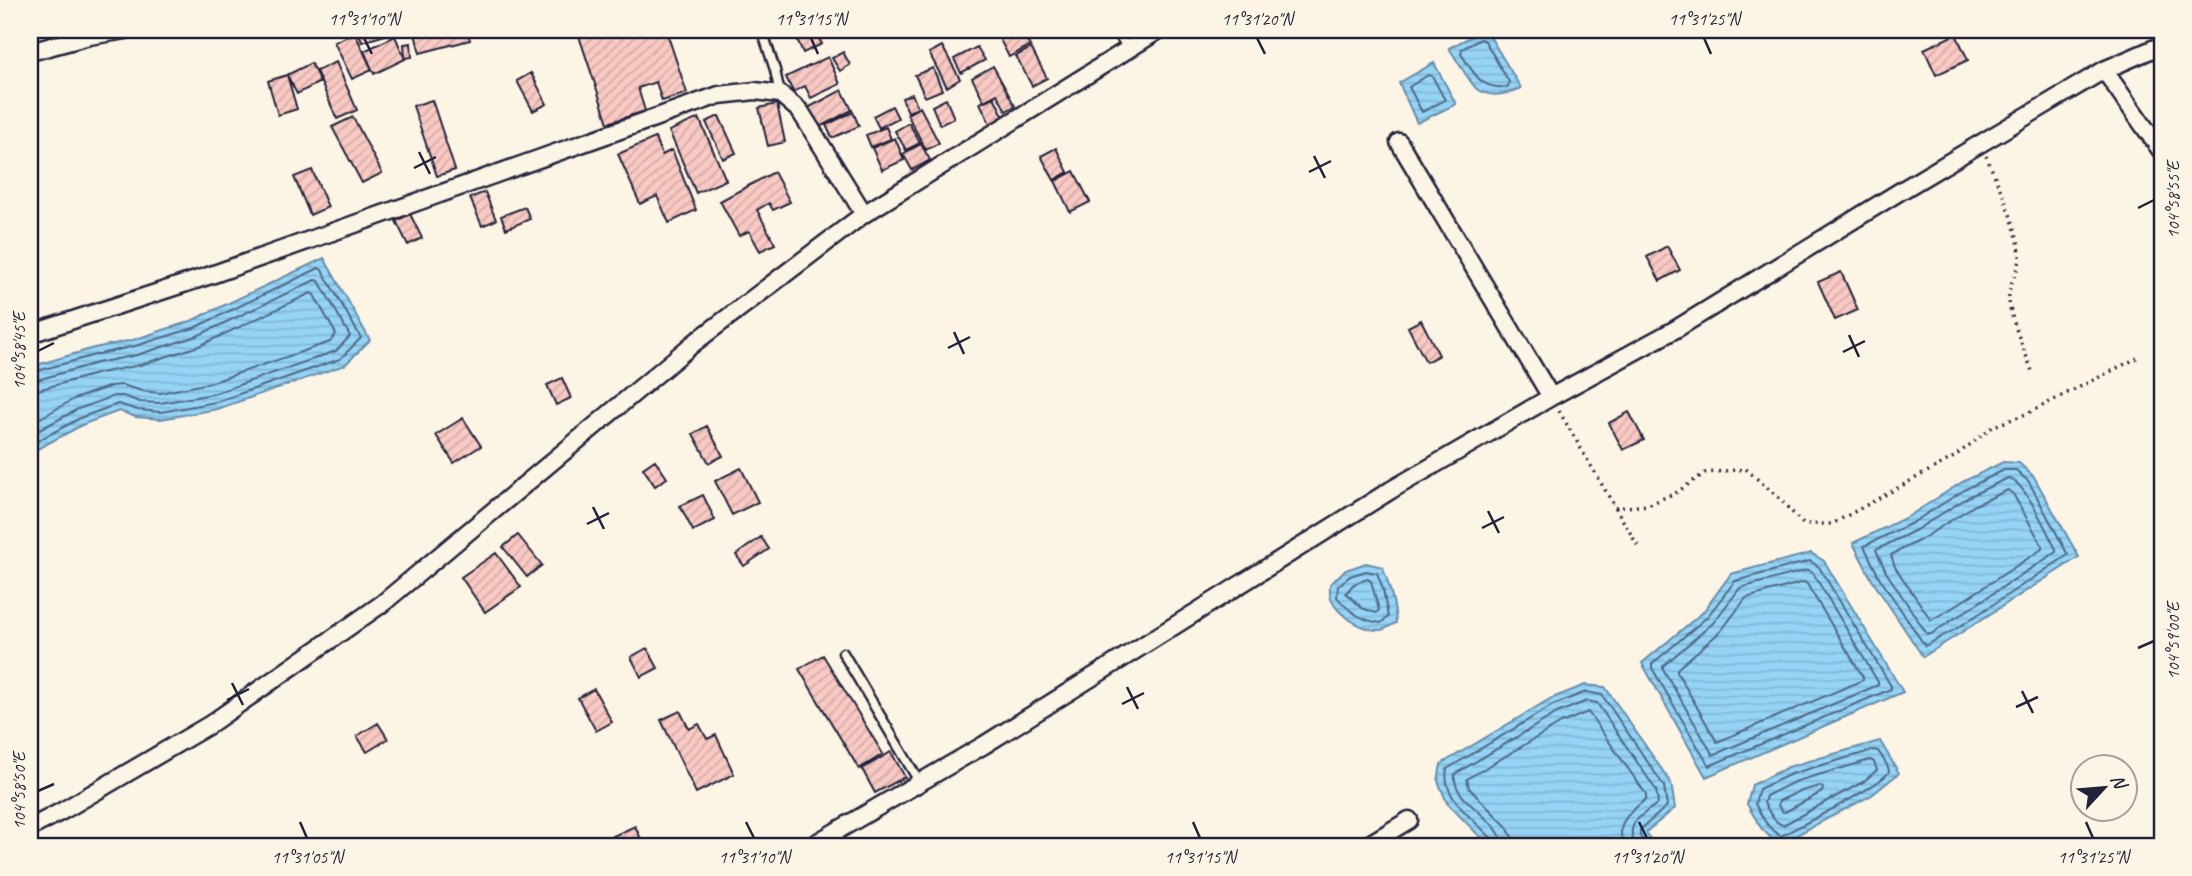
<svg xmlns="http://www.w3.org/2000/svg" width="2192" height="876" font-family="Caveat,sans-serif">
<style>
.water{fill:url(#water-rules);stroke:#678dab;stroke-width:2}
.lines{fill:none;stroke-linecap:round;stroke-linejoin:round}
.shore{stroke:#506986;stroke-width:2}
.building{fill:url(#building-hatch);stroke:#22223b;stroke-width:2}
.service-casing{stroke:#22223b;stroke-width:13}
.minor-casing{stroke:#22223b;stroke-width:21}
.path{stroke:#22223b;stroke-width:3.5;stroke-dasharray:2 5;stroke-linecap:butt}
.service{stroke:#fcf5e5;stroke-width:8}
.minor{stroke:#fcf5e5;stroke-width:16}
.ticks{fill:none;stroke:#22223b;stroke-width:2.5}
.neatline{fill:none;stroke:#22223b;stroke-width:2.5}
.ticks-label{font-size:18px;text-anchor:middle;fill:#22223b}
</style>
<defs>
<pattern id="water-rules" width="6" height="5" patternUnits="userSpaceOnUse" patternTransform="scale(1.75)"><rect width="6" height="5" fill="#95d4f6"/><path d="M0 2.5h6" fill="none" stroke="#80b6d4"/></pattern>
<pattern id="building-hatch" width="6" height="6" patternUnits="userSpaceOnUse" patternTransform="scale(1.75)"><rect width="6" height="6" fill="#f9c9c3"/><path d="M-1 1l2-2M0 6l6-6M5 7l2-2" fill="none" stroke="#d5aca8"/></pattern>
</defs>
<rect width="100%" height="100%" fill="#fcf5e5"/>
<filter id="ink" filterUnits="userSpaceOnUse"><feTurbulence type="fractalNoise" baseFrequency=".0143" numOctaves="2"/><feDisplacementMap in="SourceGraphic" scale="14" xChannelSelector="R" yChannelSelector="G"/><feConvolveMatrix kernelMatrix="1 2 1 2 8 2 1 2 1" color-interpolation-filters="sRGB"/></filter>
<g filter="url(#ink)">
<path class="water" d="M 1484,30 L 1486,30 L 1521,88 C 1508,94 1491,98 1478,90 C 1471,85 1455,57 1449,48 Z
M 1434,63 L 1456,104 L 1417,123 L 1399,83 Z
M 324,258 L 370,340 L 345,365 L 217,409 L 161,419 L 136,417 L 119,411 L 84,424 L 30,453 L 30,367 L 94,348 L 133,340 L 191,321 Z
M 2003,462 L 2019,463 L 2034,477 L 2079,557 L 1923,657 L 1872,580 L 1853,543 L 1909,516 L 1962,482 Z
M 1811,553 L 1824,561 L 1903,692 L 1706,777 L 1642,663 L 1703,612 L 1731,574 Z
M 1366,563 L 1383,567 C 1389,585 1395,603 1396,623 C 1391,625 1385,630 1380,630 C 1364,631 1339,616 1332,601 C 1329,597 1330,589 1330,584 L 1346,570 Z
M 1585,685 L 1605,687 L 1671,783 L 1675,808 L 1646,832 L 1654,846 L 1489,846 L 1447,803 L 1438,781 L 1441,764 L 1550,699 Z
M 1880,741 L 1899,773 L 1872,795 L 1778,845 L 1761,828 L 1747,804 L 1752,785 L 1788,767 Z"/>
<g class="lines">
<path class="shore" d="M 1481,39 L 1485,41 L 1509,82 L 1508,87 C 1480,90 1475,74 1461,54 L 1462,49 Z
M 1428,75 L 1432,76 L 1445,100 L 1422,112 L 1409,87 Z
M 30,373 L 95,355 L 135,346 L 194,328 L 319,268 L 322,270 L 361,338 L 340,359 L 216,402 L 161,412 L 138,410 L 118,404 L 82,417 L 30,445
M 30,382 L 97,363 L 137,355 L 197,336 L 315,280 L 319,281 L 350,336 L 336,351 L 213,394 L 160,403 L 140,402 L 123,396 L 114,396 L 78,409 L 30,435
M 30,392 L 100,373 L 140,365 L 199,346 L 311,293 L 314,295 L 336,334 L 330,342 L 210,383 L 160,393 L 142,391 L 122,385 L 111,386 L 74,399 L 30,424
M 2004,470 L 2016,470 L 2029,482 L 2068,555 L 1959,627 L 1925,646 L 1879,577 L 1864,546 L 1912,523 L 1966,489 Z
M 2008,478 C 2025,481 2047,533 2056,549 L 2056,552 L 1931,634 L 1927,634 L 1886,572 L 1876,550 L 1916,530 L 1970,496 Z
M 2008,490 L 2013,494 L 2042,545 L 2042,549 L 1949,610 L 1931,620 L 1895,567 L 1891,555 L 1922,539 L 1975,505 Z
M 1810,561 L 1819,567 L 1891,686 L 1891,689 L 1709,766 L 1652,668 L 1652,664 L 1707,617 L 1735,581 Z
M 1808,570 L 1813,573 L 1878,682 L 1878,685 L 1713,755 L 1663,669 L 1663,666 L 1713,623 L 1740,588 Z
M 1366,571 L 1377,573 L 1383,589 L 1388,617 L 1381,623 C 1363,621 1348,611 1337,597 L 1338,586 L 1350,576 Z
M 1367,579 L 1371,581 L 1379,610 L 1376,613 L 1362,608 L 1346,593 L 1354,584 Z
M 1804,582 L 1807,584 L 1863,677 L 1863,680 L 1717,742 L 1677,672 L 1677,669 L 1721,631 L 1746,598 Z
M 1874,750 L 1878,751 C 1881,756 1889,766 1889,771 C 1887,783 1796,828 1781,836 C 1768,830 1762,816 1755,804 L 1759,789 L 1791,774 Z
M 1870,760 L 1874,762 L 1877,770 L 1863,782 L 1783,825 C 1774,823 1769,811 1764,803 L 1766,796 L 1794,782 Z
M 1820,786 L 1823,788 L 1822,792 L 1785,812 L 1781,811 L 1778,805 L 1779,801 L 1798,792 Z
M 1494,846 L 1492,839 C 1474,819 1441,798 1447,769 L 1553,705 L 1586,692 L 1602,695 L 1664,786 L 1667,806 L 1640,830 L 1640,836 L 1646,846
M 1503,846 C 1501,817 1451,803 1455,774 L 1557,713 L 1587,701 L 1597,703 L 1656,790 L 1658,803 C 1642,816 1623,823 1636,846
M 1513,846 L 1512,837 L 1507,827 L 1469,788 L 1467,779 L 1561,723 L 1588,712 L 1646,794 L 1646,799 C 1630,812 1614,823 1624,846"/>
</g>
<path class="building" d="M 358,30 L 402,30 L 362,42 Z
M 414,30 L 467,30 L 470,40 L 420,53 Z
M 577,30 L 666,30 L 687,93 L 662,101 L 656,82 L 638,88 L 645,111 L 608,123 Z
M 805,30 L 827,30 L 817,34 L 822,44 L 803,53 L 795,34 Z
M 995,30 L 1021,30 L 1030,46 L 1009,57 Z
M 355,33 L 372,70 L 352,79 L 334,42 Z
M 1956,34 L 1968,60 L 1936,75 L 1924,49 Z
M 395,36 L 405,59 L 374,74 L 364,51 Z
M 411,43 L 412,57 L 405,58 L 404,44 Z
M 942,46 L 960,79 L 947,87 L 929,53 Z
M 977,47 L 985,60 L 961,73 L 954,59 Z
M 1031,48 L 1047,78 L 1032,86 L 1016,56 Z
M 843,52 L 850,65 L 840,71 L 832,58 Z
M 828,57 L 840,84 L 811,98 L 805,86 L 793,92 L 786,77 Z
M 336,62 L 357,110 L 337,119 L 316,71 Z
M 311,63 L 320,82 L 297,94 L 287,75 Z
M 993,66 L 1015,106 L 1006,111 L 997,94 L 984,101 L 972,78 Z
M 933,68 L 942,90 L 925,97 L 915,75 Z
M 531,73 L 547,104 L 533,111 L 517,81 Z
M 287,75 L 297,109 L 278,115 L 268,81 Z
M 842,90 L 852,110 L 814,130 L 804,110 Z
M 912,94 L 918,108 L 908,112 L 902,98 Z
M 994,97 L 1007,123 L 993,130 L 980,103 Z
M 946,99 L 954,118 L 940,125 L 932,106 Z
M 432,100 L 455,170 L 437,176 L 413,106 Z
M 777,104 L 785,142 L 768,146 L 759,108 Z
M 892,106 L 898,118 L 879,128 L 873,116 Z
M 920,107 L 939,143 L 926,150 L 907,114 Z
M 853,112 L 859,126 L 832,138 L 826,125 Z
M 719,116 L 736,153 L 723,159 L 706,122 Z
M 353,117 L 382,173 L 362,183 L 332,127 Z
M 699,118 L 726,180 L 696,193 L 669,131 Z
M 909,123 L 920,143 L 906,150 L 895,131 Z
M 886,127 L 891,139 L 871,147 L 866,135 Z
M 655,138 L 662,155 L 672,150 L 696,210 L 669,223 L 657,196 L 640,204 L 618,154 Z
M 895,138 L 904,160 L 882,170 L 872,148 Z
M 921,144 L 930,160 L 912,170 L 903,154 Z
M 1056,148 L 1068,172 L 1054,180 L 1041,156 Z
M 312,170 L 328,207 L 310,215 L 294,177 Z
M 1074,171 L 1090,202 L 1070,212 L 1055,181 Z
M 774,172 L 790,202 L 773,210 L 769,203 L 757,210 L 775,244 L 760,251 L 749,231 L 739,236 L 720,201 Z
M 485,192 L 496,220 L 482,226 L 470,198 Z
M 525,207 L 530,219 L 506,229 L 501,216 Z
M 410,214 L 422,238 L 408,245 L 396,221 Z
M 1667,246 L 1680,270 L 1660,281 L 1647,257 Z
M 1841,272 L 1858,310 L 1835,320 L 1818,282 Z
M 1421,320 L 1439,355 L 1426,362 L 1408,327 Z
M 562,378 L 571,398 L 556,405 L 547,385 Z
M 1629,412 L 1644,440 L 1623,450 L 1609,423 Z
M 463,418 L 481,446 L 454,463 L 436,435 Z
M 707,426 L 723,456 L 709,463 L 693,434 Z
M 655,460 L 667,478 L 655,486 L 643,468 Z
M 741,468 L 758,502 L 732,515 L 715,481 Z
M 703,495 L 715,520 L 693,531 L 680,506 Z
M 518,535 L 542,565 L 527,577 L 503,547 Z
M 761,537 L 769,549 L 744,566 L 736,555 Z
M 496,553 L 521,587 L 485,612 L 461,577 Z
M 647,648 L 658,668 L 641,677 L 631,657 Z
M 823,655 L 883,754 L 859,769 L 799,669 Z
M 594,689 L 612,722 L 596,731 L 578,698 Z
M 680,711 L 689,729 L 699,724 L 707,739 L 716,735 L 734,774 L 696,793 L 661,720 Z
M 378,723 L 388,739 L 367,752 L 357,736 Z
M 891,752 L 905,777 L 875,793 L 862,769 Z
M 635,826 L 644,846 L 615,846 L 611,837 Z"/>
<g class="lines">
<g class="service-casing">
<path id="service" d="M 762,30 L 775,70 L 780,94
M 1117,30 L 1127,48
M 843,653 L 920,783"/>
</g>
<g class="minor-casing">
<path id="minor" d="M 30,52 L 89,36 L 126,30
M 2104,70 L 2162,152
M 1399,142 L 1551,397
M 30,334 L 211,275 L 719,95 L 755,91 L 780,94 L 800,111 L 864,214
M 30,828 L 64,810 L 209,725 L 383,603 L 694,343 L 864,214 L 1159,30
M 811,846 L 984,745 L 1391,490 L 1551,397 L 1676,329 L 1899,192 L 2104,70 L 2162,45
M 1366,846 L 1409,820"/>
</g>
<path class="path" d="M 1986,156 C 1996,179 2021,234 2020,258 C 2019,270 2010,281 2009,294 C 2007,313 2025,351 2032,371
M 1559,411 L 1639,548
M 1615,508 L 1648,505 L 1677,492 L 1705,473 L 1746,469 L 1779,498 L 1803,524 L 1832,524 L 1954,457 L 1994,426 L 2026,414 L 2137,358"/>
<use href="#service" class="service"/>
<use href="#minor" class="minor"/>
</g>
</g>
<path class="ticks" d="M 364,38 L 372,54M 811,38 L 818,54M 1257,38 L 1265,54M 1704,38 L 1711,54M 419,152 L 430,174M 1314,156 L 1325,178M 414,168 L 436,157M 1309,172 L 1331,161M 2138,208 L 2154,200M 954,332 L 964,354M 1849,335 L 1859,357M 948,348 L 970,337M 38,351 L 54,343M 1843,352 L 1865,341M 593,507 L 604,529M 1488,511 L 1499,533M 587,524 L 609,513M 1482,528 L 1504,517M 2138,648 L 2154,641M 232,683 L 243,705M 1127,687 L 1138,709M 2022,691 L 2033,713M 227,700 L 249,689M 1122,704 L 1144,693M 2016,707 L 2038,697M 38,791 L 54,784M 300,822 L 307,838M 746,822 L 754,838M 1193,822 L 1200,838M 1639,822 L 1647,838M 2086,822 L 2093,838"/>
<rect width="2192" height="876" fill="none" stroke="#fcf5e5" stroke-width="77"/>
<g transform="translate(2104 788) rotate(64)"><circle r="33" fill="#fcf5e5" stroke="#a5a1a1" stroke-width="2"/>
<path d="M0-5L12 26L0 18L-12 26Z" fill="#22223b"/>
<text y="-10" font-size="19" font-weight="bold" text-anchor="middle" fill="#22223b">N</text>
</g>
<rect x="38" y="38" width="2116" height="800" class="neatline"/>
<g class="ticks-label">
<text x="364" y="25">11°31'10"N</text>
<text x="811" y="25">11°31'15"N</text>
<text x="1257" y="25">11°31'20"N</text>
<text x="1704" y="25">11°31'25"N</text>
<text transform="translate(2173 200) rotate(-90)" y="6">104°58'55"E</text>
<text transform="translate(19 351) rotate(-90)" y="6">104°58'45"E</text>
<text transform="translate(2173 641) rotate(-90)" y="6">104°59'00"E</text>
<text transform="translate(19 791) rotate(-90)" y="6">104°58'50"E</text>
<text x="307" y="863">11°31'05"N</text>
<text x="754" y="863">11°31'10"N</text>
<text x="1200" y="863">11°31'15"N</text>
<text x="1647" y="863">11°31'20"N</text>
<text x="2093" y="863">11°31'25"N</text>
</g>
</svg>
